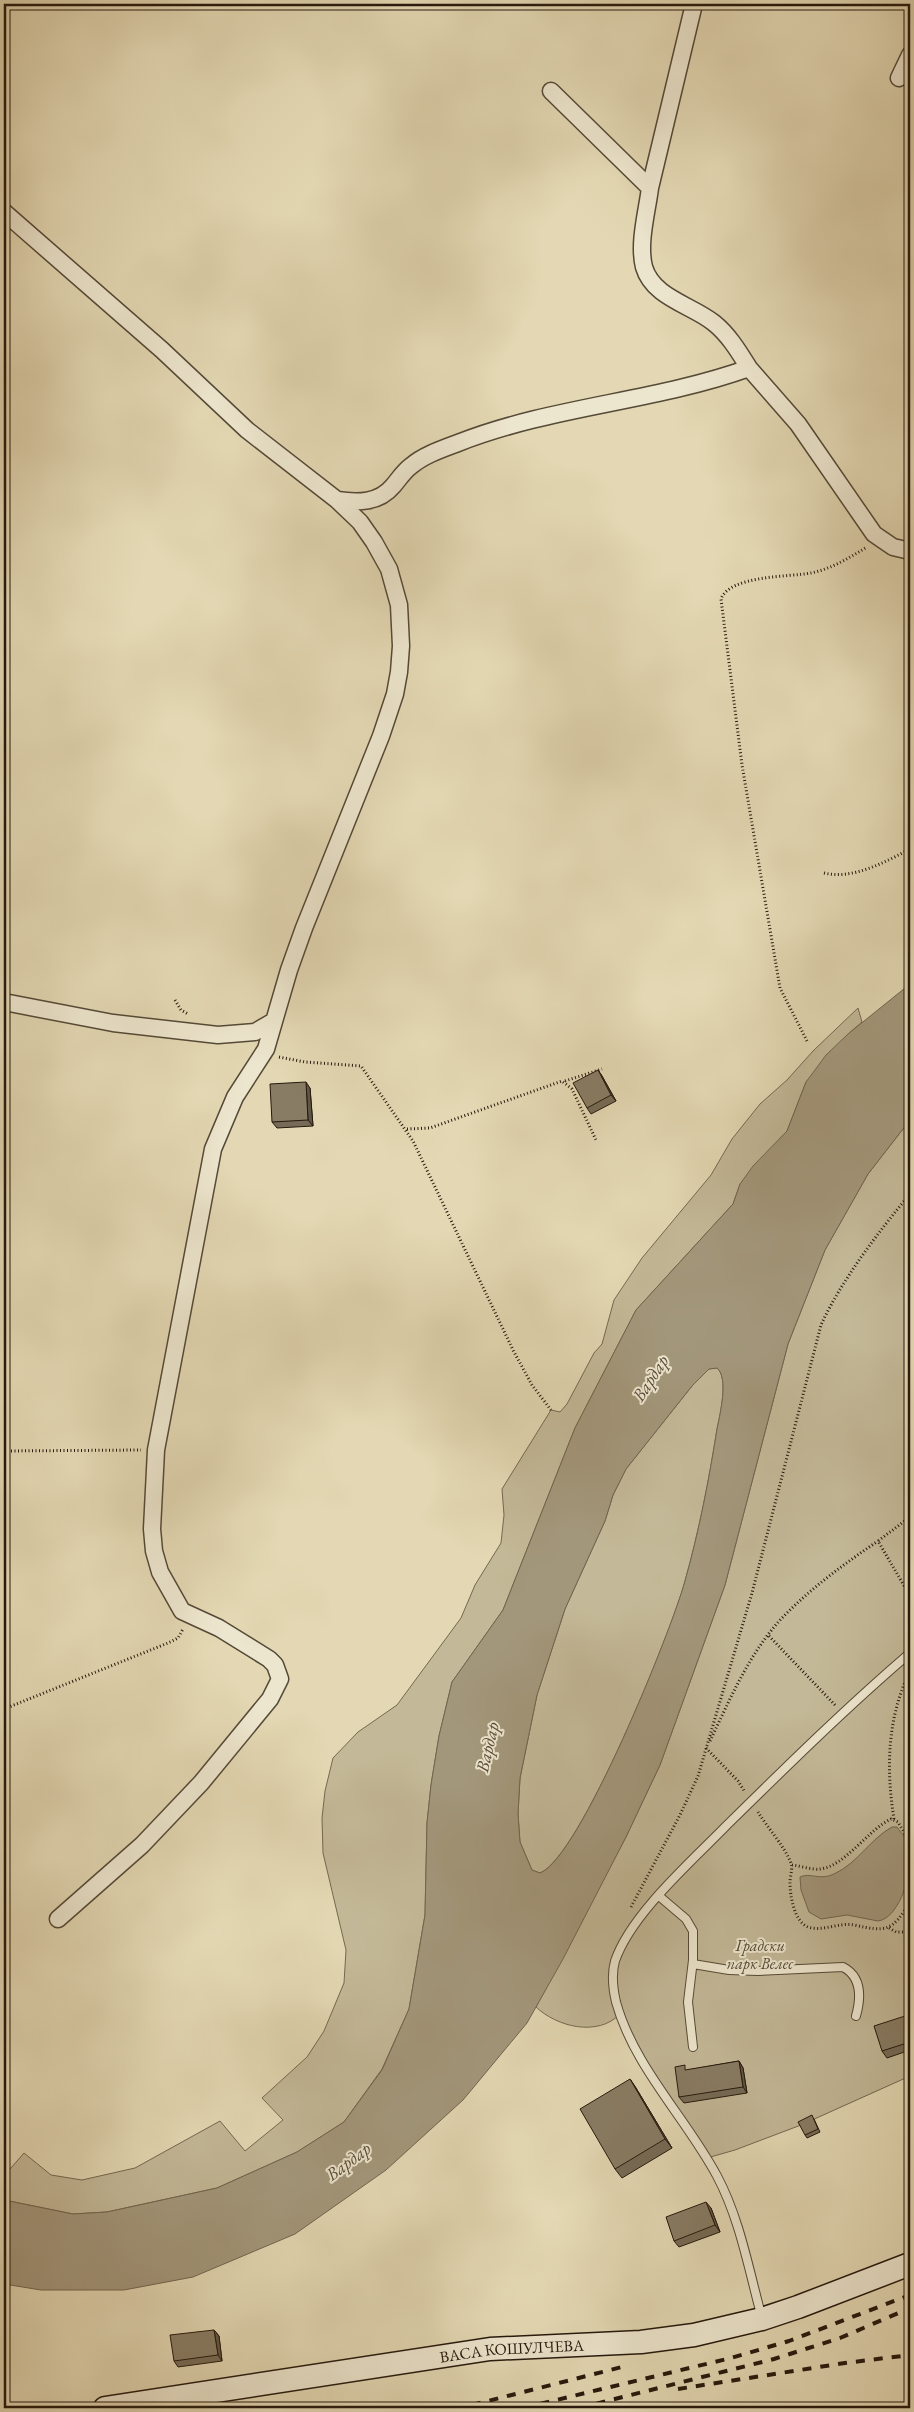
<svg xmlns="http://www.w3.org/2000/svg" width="914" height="2412" font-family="'EB Garamond',serif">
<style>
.green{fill:#c3b897;stroke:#746852}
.water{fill:#a3977b;stroke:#71654f;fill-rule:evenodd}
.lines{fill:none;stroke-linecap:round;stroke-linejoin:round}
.service-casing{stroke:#554937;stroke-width:10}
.minor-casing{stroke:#554937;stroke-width:19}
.secondary-casing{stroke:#26190e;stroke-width:25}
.path{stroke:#26190e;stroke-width:3;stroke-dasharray:1 2.5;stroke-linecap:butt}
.service{stroke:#ede6ce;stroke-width:8}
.minor{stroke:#ede6ce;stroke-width:16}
.secondary{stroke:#ede6ce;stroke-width:22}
.rail{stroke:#26190e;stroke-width:4;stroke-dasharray:9 9;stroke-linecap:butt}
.wall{fill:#756b56;stroke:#26190e}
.shaded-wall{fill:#5f5746;stroke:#26190e}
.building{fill:#887c64;stroke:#26190e}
.labels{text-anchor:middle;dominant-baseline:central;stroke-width:4;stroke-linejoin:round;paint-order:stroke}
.park-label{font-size:16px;font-style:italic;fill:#554937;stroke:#ede6ce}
.street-label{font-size:16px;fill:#26190e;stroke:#ede6ce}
.water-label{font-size:18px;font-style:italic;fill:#584b3a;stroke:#ede6ce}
</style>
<rect width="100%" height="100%" fill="#e3d8b3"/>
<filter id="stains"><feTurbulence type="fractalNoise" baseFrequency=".004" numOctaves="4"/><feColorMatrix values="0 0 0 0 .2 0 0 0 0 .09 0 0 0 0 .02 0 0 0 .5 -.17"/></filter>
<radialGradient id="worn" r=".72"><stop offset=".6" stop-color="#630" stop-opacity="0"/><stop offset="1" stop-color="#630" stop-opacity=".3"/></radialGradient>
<path class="green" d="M 858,1008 L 862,1022 L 848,1034 L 806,1082 L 787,1131 L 740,1184 L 733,1204 L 636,1310 L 575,1428 L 503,1610 L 452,1682 L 439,1736 L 431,1785 L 427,1823 L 425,1915 L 409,2009 L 382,2069 L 344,2122 L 297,2152 L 217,2188 L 107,2212 L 73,2214 L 4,2200 L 4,2176 L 24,2153 L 51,2175 L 82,2180 L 135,2168 L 220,2121 L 245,2151 L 283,2120 L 262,2098 L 307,2057 L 324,2031 L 344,1983 L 346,1950 L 323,1853 L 322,1818 L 325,1791 L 333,1758 L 358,1732 L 397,1705 L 461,1618 L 475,1585 L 501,1543 L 504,1515 L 502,1489 L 551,1410 L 560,1412 L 567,1404 L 594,1353 L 602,1344 L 614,1300 L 642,1258 L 711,1175 L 732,1139 L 760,1104 L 787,1080 L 813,1051 Z
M 910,1120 L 910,2076 L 801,2125 L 735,2150 L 707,2158 L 648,2069 L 620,2014 C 598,2037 557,2027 536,2007 L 626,1837 L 660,1765 L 725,1585 L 788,1344 L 825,1250 L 868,1174 Z
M 717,1368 C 729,1378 720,1414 717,1429 C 709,1480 699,1531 685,1581 C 672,1630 580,1857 540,1873 L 532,1870 L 520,1842 L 518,1814 L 520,1778 L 537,1695 L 565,1609 L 605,1521 L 613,1495 L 626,1469 L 692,1386 L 709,1369 Z"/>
<path class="water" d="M 910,984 L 910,1120 L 868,1174 L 825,1250 L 788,1344 L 725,1585 L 660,1765 L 626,1837 L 563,1959 L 527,2023 L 463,2100 L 386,2170 L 295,2234 L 193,2277 L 124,2290 L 41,2290 L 4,2284 L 4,2200 L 73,2214 L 107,2212 L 217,2188 L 297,2152 L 344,2122 L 382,2070 L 409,2009 L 425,1915 L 427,1823 L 431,1785 L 439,1736 L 452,1682 L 503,1610 L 575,1428 L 636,1310 L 733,1204 L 740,1184 L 753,1166 L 787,1131 L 806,1082 L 826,1055 L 848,1034 ZM 717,1368 C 729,1378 720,1414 717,1429 C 709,1480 699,1531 685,1581 C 672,1629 580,1858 540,1873 L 532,1870 L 520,1842 L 518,1814 L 520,1778 L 537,1695 L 565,1609 L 605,1521 L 613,1495 L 626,1469 L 692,1386 L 709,1369 Z
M 892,1827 L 897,1827 C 901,1833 908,1840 910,1847 C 914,1867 901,1918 878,1921 L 847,1915 L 821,1919 L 809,1912 L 801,1890 L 800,1877 C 811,1872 819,1881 834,1874 C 858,1863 870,1839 892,1827 Z"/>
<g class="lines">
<g class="service-casing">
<path id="service" d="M 659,1896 L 686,1919 L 693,1931 L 693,1960 L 688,2002 L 693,2047
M 693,1964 L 729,1970 L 758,1971 L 843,1967 C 862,1977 861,1998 856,2016
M 762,2318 C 749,2271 740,2219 717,2176 C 686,2118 634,2067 616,2002 C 613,1989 611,1975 615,1961 C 631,1914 692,1861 727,1825 C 787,1766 847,1707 910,1653"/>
</g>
<g class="minor-casing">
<path id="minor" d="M 899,78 L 910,55
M 551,91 L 650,188 L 694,4
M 4,212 L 162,350 L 247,430 L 337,500 L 360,522 L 374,542 L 389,569 L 399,605 L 401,646 L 399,672 L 395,694 L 381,736 L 304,928 L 289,970 L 266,1049 L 235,1097 L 213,1149 L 156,1450 L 152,1529 L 154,1551 L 160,1572 L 182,1611 L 219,1628 L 269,1659 L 275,1665 L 280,1679 L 270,1699 L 201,1783 L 142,1845 L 58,1919
M 749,368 L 798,424 L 874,534 L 893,547 L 910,551
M 337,500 C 358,503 379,503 393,486 C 399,479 404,471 411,466 C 424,455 442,449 458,443 C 552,406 654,402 749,368 C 739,352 729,335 714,323 C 692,305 653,298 644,267 C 638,243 647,212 650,188
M 4,1002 L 113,1023 L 218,1035 L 255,1032 L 274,1021"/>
</g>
<g class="secondary-casing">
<g id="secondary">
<path id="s1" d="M 105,2408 L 490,2349 L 641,2342 L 694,2335 L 762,2319 L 798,2307 L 910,2264"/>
</g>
</g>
<path class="path" d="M 824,873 C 853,880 885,862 910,849
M 175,1000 L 181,1010 L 188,1014
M 807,1041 L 780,988 L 742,765 L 721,599 C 730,575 790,577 811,573 C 831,569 849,558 867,547
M 279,1057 L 305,1062 L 361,1066 L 413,1141 L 514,1352 L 532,1385 L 551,1410
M 565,1081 L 602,1069
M 407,1129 L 430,1128 L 562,1081 L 572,1089 L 596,1140
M 4,1451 L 141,1450
M 910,1517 L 878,1541 L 910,1596
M 769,1636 L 836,1706
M 4,1709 L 168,1643 L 178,1638 L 183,1629
M 710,1741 C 730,1699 750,1652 782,1618 C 811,1588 844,1564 878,1541
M 706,1748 L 738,1781 L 745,1792
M 758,1812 C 767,1827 785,1847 791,1863 C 793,1868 790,1877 790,1882 C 790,1896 794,1921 808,1927 C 823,1932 839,1922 854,1925 C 886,1932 892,1932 910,1902
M 894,1819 C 886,1769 887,1718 910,1671
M 792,1865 C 801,1866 812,1870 820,1869 C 844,1867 869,1829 891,1819 L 898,1822 L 910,1843
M 631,1907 L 680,1815 L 698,1776 L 752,1593 L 821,1325 C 841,1281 879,1231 910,1194
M 889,1928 L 896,1932 L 910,1932"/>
<use href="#service" class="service"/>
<use href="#minor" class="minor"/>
<use href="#secondary" class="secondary"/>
<path class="rail" d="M 678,2389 L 845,2363 L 910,2355
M 472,2405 L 622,2367
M 458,2408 L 472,2405 L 463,2408
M 523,2408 L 731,2358 L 789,2341 L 910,2295
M 579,2408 L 774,2359 L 840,2338 L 910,2308"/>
</g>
<path class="wall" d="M 598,1070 L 602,1076 L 616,1101 L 591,1114 L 587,1108 Z
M 310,1088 L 313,1126 L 277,1128 L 272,1122 Z
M 909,2022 L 910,2026 L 910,2050 L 887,2058 L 882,2051 Z
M 739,2061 L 743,2068 L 747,2093 L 684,2103 L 679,2097 L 688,2070 Z
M 630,2079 L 636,2088 L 672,2148 L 622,2178 L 615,2169 Z
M 814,2119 L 820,2132 L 807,2138 L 805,2135 Z
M 711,2208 L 720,2232 L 679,2247 L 674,2241 Z
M 214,2330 L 219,2336 L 222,2361 L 178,2367 L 174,2361 Z"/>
<path class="shaded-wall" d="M 598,1070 L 602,1076 L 616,1101 L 611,1095 Z
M 306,1082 L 310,1088 L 313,1126 L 308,1120 Z
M 905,2016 L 909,2022 L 910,2026 L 910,2033 Z
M 739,2061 L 743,2068 L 747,2093 L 743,2087 Z
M 630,2079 L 636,2088 L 672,2148 L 665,2139 Z
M 706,2202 L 711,2208 L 720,2232 L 715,2225 Z
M 214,2330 L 219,2336 L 222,2361 L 218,2355 Z"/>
<path class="building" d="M 598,1070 L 611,1095 L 587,1108 L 573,1083 Z
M 306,1082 L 308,1120 L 272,1122 L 270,1084 Z
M 905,2016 L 910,2033 L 910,2042 L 882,2051 L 874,2026 Z
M 739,2061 L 743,2087 L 679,2097 L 675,2067 L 685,2065 L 685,2070 Z
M 630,2079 L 665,2139 L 615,2169 L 580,2109 Z
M 812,2115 L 818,2129 L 805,2135 L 798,2122 Z
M 706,2202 L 715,2225 L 674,2241 L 666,2217 Z
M 214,2330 L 218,2355 L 174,2361 L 170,2335 Z"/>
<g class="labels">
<g class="park-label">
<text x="760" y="1945">Градски<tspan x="760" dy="18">парк Велес</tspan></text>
</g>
<g class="street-label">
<text stroke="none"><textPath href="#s1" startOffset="411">ВАСА КОШУЛЧЕВА</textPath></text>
</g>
<g class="water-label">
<text transform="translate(650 1378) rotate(-57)">Вардар</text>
<text transform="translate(487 1747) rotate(-77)">Вардар</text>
<text transform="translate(348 2161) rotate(-37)">Вардар</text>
</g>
</g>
<rect width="914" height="2412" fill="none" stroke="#e3d8b3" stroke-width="20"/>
<rect x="5" y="5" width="904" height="2402" fill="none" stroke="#26190e" stroke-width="2.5"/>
<rect x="10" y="10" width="894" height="2392" fill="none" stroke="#26190e"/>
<rect width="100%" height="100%" filter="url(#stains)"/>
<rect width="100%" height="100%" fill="url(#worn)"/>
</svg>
